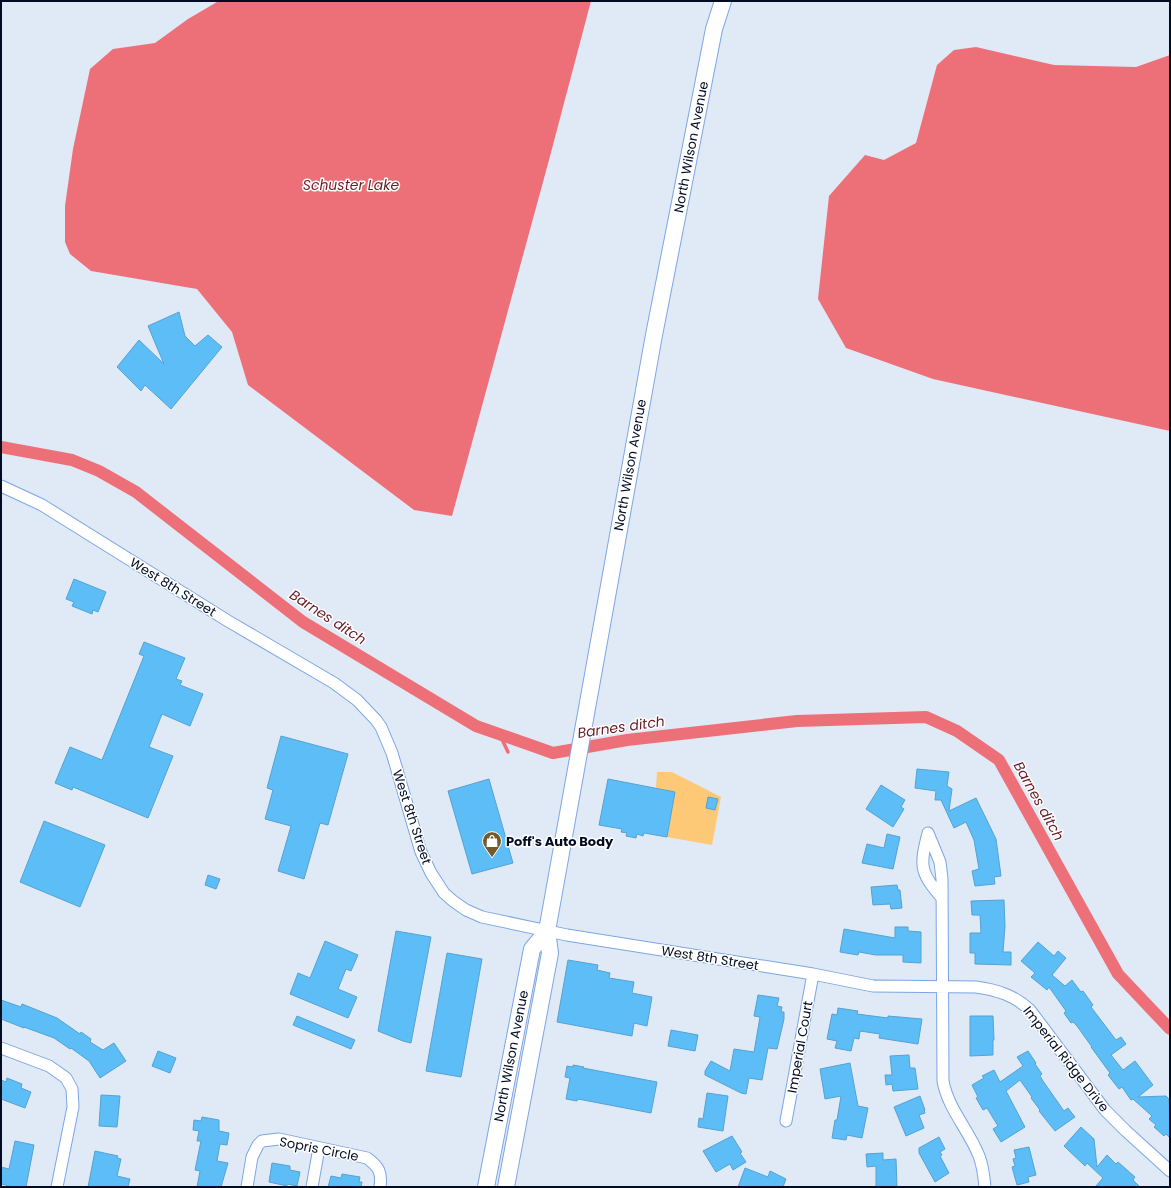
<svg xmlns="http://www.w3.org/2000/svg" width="1171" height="1188" font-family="Poppins,sans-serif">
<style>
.green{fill:#fdc977}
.water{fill:#ed7079}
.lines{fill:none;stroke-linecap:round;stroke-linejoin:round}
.stream{stroke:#ed7079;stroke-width:3.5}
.canal{stroke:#ed7079;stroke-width:12}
.building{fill:#5cbdf7;stroke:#55a2d1}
.street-casing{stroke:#7ba6e5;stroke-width:13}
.secondary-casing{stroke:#7ba6e5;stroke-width:18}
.street{stroke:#fff;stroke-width:11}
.secondary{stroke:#fff;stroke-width:16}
.labels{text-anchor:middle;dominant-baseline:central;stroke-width:3;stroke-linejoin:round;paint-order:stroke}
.street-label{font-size:13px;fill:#010c23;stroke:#fff}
.poi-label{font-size:13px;font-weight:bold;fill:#010c23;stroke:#fff;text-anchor:start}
.water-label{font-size:14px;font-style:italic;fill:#6a1c26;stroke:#fff}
</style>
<rect width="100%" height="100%" fill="#e0e9f6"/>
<path class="green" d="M 657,772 L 672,772 L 721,797 L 712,845 L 667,837 L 675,792 L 656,788 Z"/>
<path class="water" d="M 221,1 L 591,1 L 549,160 L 452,516 L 414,510 L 248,385 L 232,332 L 197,289 L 91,271 L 70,254 L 65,242 L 65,206 L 73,149 L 90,69 L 113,49 L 155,43 L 188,19 L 217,2 Z
M 976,47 L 1054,65 L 1136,67 L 1170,55 L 1170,431 L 933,379 L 846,348 L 818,299 L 829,196 L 865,155 L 884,160 L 916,143 L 937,65 L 954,50 Z"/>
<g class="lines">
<path class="stream" d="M 500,735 L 508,752"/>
<path class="canal" d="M 1,447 L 72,460 L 99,471 L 136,492 L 303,622 L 476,726 L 553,753 L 627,740 L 797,721 L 926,717 L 957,731 L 999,760 L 1118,974 L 1170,1029"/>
</g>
<path class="building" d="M 179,312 L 185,336 L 195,346 L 208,335 L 222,347 L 171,409 L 145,385 L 141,391 L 117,367 L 139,340 L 164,364 L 148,326 Z
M 74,579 L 106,592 L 98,612 L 93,610 L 92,614 L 72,606 L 74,602 L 66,599 Z
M 144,642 L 185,658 L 176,679 L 182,681 L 180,685 L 203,694 L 190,726 L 162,714 L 149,747 L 173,756 L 148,818 L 73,787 L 72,790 L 55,783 L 70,747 L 102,760 L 144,656 L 139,654 Z
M 281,736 L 348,754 L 328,825 L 320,823 L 304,879 L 278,871 L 291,826 L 265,819 L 273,790 L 267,788 Z
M 917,769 L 949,772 L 947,786 L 952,789 L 949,811 L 976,798 L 996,839 L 1001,876 L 994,877 L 995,884 L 975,886 L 972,871 L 979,869 L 974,840 L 966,822 L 954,828 L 941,800 L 935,800 L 936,791 L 915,788 Z
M 489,779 L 513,863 L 472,874 L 448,791 Z
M 608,779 L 675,792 L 667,837 L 644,833 L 643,836 L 637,834 L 636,838 L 626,836 L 627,833 L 621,832 L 622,829 L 599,825 Z
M 881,785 L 905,800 L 901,807 L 904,809 L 893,827 L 866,809 Z
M 708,797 L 718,799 L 715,810 L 706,808 Z
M 44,821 L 105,845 L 80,907 L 20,882 Z
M 887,834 L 900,837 L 893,869 L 862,863 L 867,844 L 884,848 Z
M 208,875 L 220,879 L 216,889 L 205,885 Z
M 897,885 L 898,890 L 900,890 L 902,908 L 891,909 L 890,904 L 873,905 L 871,887 Z
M 1004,900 L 1005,926 L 1003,952 L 1011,952 L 1011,965 L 975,964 L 975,953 L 970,953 L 970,933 L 981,933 L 980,915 L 972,915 L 971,901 Z
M 895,927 L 908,927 L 908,931 L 921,932 L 921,963 L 903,962 L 903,955 L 876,955 L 859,952 L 858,955 L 840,952 L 844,929 L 895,938 Z
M 396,931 L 431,937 L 411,1043 L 403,1041 L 378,1031 Z
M 325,941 L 358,955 L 351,971 L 346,969 L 338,989 L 357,997 L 348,1018 L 290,994 L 298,973 L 310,978 Z
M 1038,942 L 1054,956 L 1058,951 L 1066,958 L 1052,975 L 1065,986 L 1072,980 L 1081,992 L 1083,991 L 1093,1005 L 1091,1007 L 1116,1040 L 1121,1037 L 1126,1044 L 1111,1055 L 1123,1070 L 1135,1061 L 1153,1085 L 1138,1097 L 1166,1096 L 1169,1099 L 1170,1138 L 1166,1134 L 1164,1136 L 1154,1127 L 1156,1125 L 1149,1119 L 1152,1116 L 1133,1099 L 1131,1100 L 1122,1087 L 1119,1089 L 1108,1075 L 1110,1073 L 1091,1047 L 1092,1047 L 1077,1026 L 1073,1022 L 1071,1023 L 1064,1013 L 1066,1011 L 1049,987 L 1047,990 L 1031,977 L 1035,973 L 1021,961 Z
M 447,953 L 482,959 L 461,1077 L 426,1071 Z
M 568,960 L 598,965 L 597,970 L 610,973 L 609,978 L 634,982 L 632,993 L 652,997 L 647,1026 L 634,1023 L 632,1036 L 557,1022 Z
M 758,995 L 779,998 L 777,1006 L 782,1007 L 781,1012 L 784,1012 L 784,1019 L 777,1049 L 768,1048 L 762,1080 L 749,1078 L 746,1094 L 741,1093 L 705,1075 L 705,1071 L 711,1061 L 730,1071 L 734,1049 L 754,1052 L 760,1017 L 754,1016 Z
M 1,1000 L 21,1007 L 22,1004 L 57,1018 L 80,1034 L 81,1032 L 91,1039 L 90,1042 L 103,1050 L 114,1043 L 126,1061 L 100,1078 L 89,1061 L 71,1048 L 70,1049 L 54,1038 L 24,1027 L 24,1028 L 1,1019 Z
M 838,1008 L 858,1011 L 857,1014 L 888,1018 L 888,1016 L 922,1019 L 918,1044 L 879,1038 L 880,1034 L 860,1031 L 859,1039 L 854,1038 L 851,1051 L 835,1048 L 837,1041 L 827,1039 L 832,1014 L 837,1015 Z
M 297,1016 L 355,1040 L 351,1049 L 293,1025 Z
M 970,1016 L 993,1016 L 994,1040 L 993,1040 L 993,1055 L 970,1056 Z
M 671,1030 L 698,1035 L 695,1051 L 668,1046 Z
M 158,1051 L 176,1058 L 170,1073 L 152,1066 Z
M 1028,1051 L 1036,1063 L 1035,1064 L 1042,1074 L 1040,1076 L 1043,1081 L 1064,1111 L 1068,1108 L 1075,1117 L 1055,1131 L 1039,1111 L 1040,1110 L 1031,1098 L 1032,1097 L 1020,1080 L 1006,1091 L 1025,1127 L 1001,1142 L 993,1129 L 998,1126 L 987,1108 L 983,1110 L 976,1098 L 978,1097 L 972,1085 L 984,1078 L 982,1076 L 994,1070 L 1000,1082 L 1023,1066 L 1017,1057 Z
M 909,1055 L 910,1068 L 915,1068 L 918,1089 L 893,1091 L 892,1084 L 886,1085 L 885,1075 L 892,1075 L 890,1056 Z
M 850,1063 L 858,1106 L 868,1108 L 862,1138 L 847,1135 L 846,1140 L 832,1138 L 835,1120 L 837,1120 L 841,1096 L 825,1099 L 820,1069 Z
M 573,1065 L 584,1067 L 583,1068 L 657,1082 L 651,1113 L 578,1099 L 577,1101 L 566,1099 L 570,1078 L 565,1077 L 567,1066 L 573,1067 Z
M 7,1078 L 22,1084 L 21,1088 L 31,1092 L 25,1108 L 1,1099 L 1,1080 L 6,1082 Z
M 707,1093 L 728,1096 L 723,1131 L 698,1127 L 699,1118 L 703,1119 Z
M 101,1095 L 120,1096 L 117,1127 L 99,1126 Z
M 920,1096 L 925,1110 L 924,1110 L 925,1113 L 919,1115 L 924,1128 L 906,1136 L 894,1107 Z
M 202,1117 L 219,1120 L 219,1131 L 229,1133 L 227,1145 L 220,1144 L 217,1161 L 228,1163 L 221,1187 L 197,1187 L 200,1171 L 195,1170 L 201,1141 L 197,1141 L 199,1131 L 193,1130 L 194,1120 L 201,1121 Z
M 1081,1127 L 1094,1139 L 1097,1167 L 1107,1155 L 1116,1164 L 1118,1162 L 1135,1177 L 1133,1180 L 1140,1187 L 1095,1187 L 1103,1178 L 1087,1163 L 1085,1166 L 1064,1146 Z
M 732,1136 L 742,1152 L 740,1153 L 746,1162 L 733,1170 L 730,1164 L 716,1172 L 703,1151 Z
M 939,1137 L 945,1149 L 940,1152 L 942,1155 L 940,1156 L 949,1173 L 935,1182 L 919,1153 L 919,1148 Z
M 15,1141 L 34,1145 L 26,1187 L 13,1187 L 1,1184 L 1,1167 L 9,1169 Z
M 1029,1147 L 1036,1175 L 1028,1177 L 1029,1182 L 1017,1185 L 1012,1167 L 1015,1166 L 1013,1159 L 1016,1158 L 1014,1150 Z
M 95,1151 L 118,1156 L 117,1158 L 121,1159 L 117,1176 L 130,1179 L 128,1187 L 88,1187 Z
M 883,1153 L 883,1160 L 896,1159 L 897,1187 L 876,1187 L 876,1166 L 867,1167 L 866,1154 Z
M 272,1163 L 290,1166 L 290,1170 L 300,1172 L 297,1186 L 287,1184 L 287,1186 L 269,1182 Z
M 745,1168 L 768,1177 L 770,1171 L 786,1179 L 783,1187 L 738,1187 Z
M 342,1174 L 360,1177 L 359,1182 L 362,1182 L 361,1187 L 328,1187 L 331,1176 L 341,1178 Z"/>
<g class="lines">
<g class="street-casing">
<path id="street" d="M 1,486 L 42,505 L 228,621 L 334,683 L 357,700 L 376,720 L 381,727 L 392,753 L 421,852 L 431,873 L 444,893 L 453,901 L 466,910 L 482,917 L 567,935 L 813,974 L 873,986 L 976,987 C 997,990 1014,995 1030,1010 L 1105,1110 L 1126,1131 L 1170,1171
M 942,898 C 919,872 920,865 928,833 L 940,862 L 942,879 L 943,1081 C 948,1109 969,1130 979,1156 C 983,1166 984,1176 985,1187
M 1,1048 L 49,1066 L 66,1078 L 72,1089 L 73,1107 L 57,1187
M 786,1121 L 813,974
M 247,1187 L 252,1157 L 258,1145 L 262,1141 L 279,1139 L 367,1158 C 379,1167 382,1172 380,1187
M 312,1187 L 319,1148"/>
</g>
<g class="secondary-casing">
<path id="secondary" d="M 486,1187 L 532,949 L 547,931
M 506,1187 L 550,953 L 547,931 L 654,335 L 714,29 L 723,1"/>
</g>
<use href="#street" class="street"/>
<use href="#secondary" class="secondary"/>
</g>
<defs>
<g id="shop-pin" transform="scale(1)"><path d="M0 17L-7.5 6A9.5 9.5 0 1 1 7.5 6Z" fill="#75592c" stroke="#fff"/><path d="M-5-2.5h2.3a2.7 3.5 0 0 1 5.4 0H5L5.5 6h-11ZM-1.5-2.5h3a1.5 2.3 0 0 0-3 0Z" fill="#fff"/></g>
</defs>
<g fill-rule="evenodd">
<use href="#shop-pin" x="492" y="841"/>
</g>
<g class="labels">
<g class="street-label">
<text transform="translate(691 147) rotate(-79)">North Wilson Avenue</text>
<text transform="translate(630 465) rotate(-80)">North Wilson Avenue</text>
<text transform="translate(173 587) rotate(32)">West 8th Street</text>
<text transform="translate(412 817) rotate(72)">West 8th Street</text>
<text transform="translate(710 958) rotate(9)">West 8th Street</text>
<text transform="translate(800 1047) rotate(-80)">Imperial Court</text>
<text transform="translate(511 1056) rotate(-79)">North Wilson Avenue</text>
<text transform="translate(1066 1059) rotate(52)">Imperial Ridge Drive</text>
<text transform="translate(319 1149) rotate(11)">Sopris Circle</text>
</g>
<g class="poi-label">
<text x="506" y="841">Poff's Auto Body</text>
</g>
<g class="water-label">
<text x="351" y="185">Schuster Lake</text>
<text transform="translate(328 617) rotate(33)">Barnes ditch</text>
<text transform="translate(621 727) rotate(-8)">Barnes ditch</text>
<text transform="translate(1039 801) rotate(61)">Barnes ditch</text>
</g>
</g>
<rect width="1171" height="1188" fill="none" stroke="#010c23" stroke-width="4"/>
</svg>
